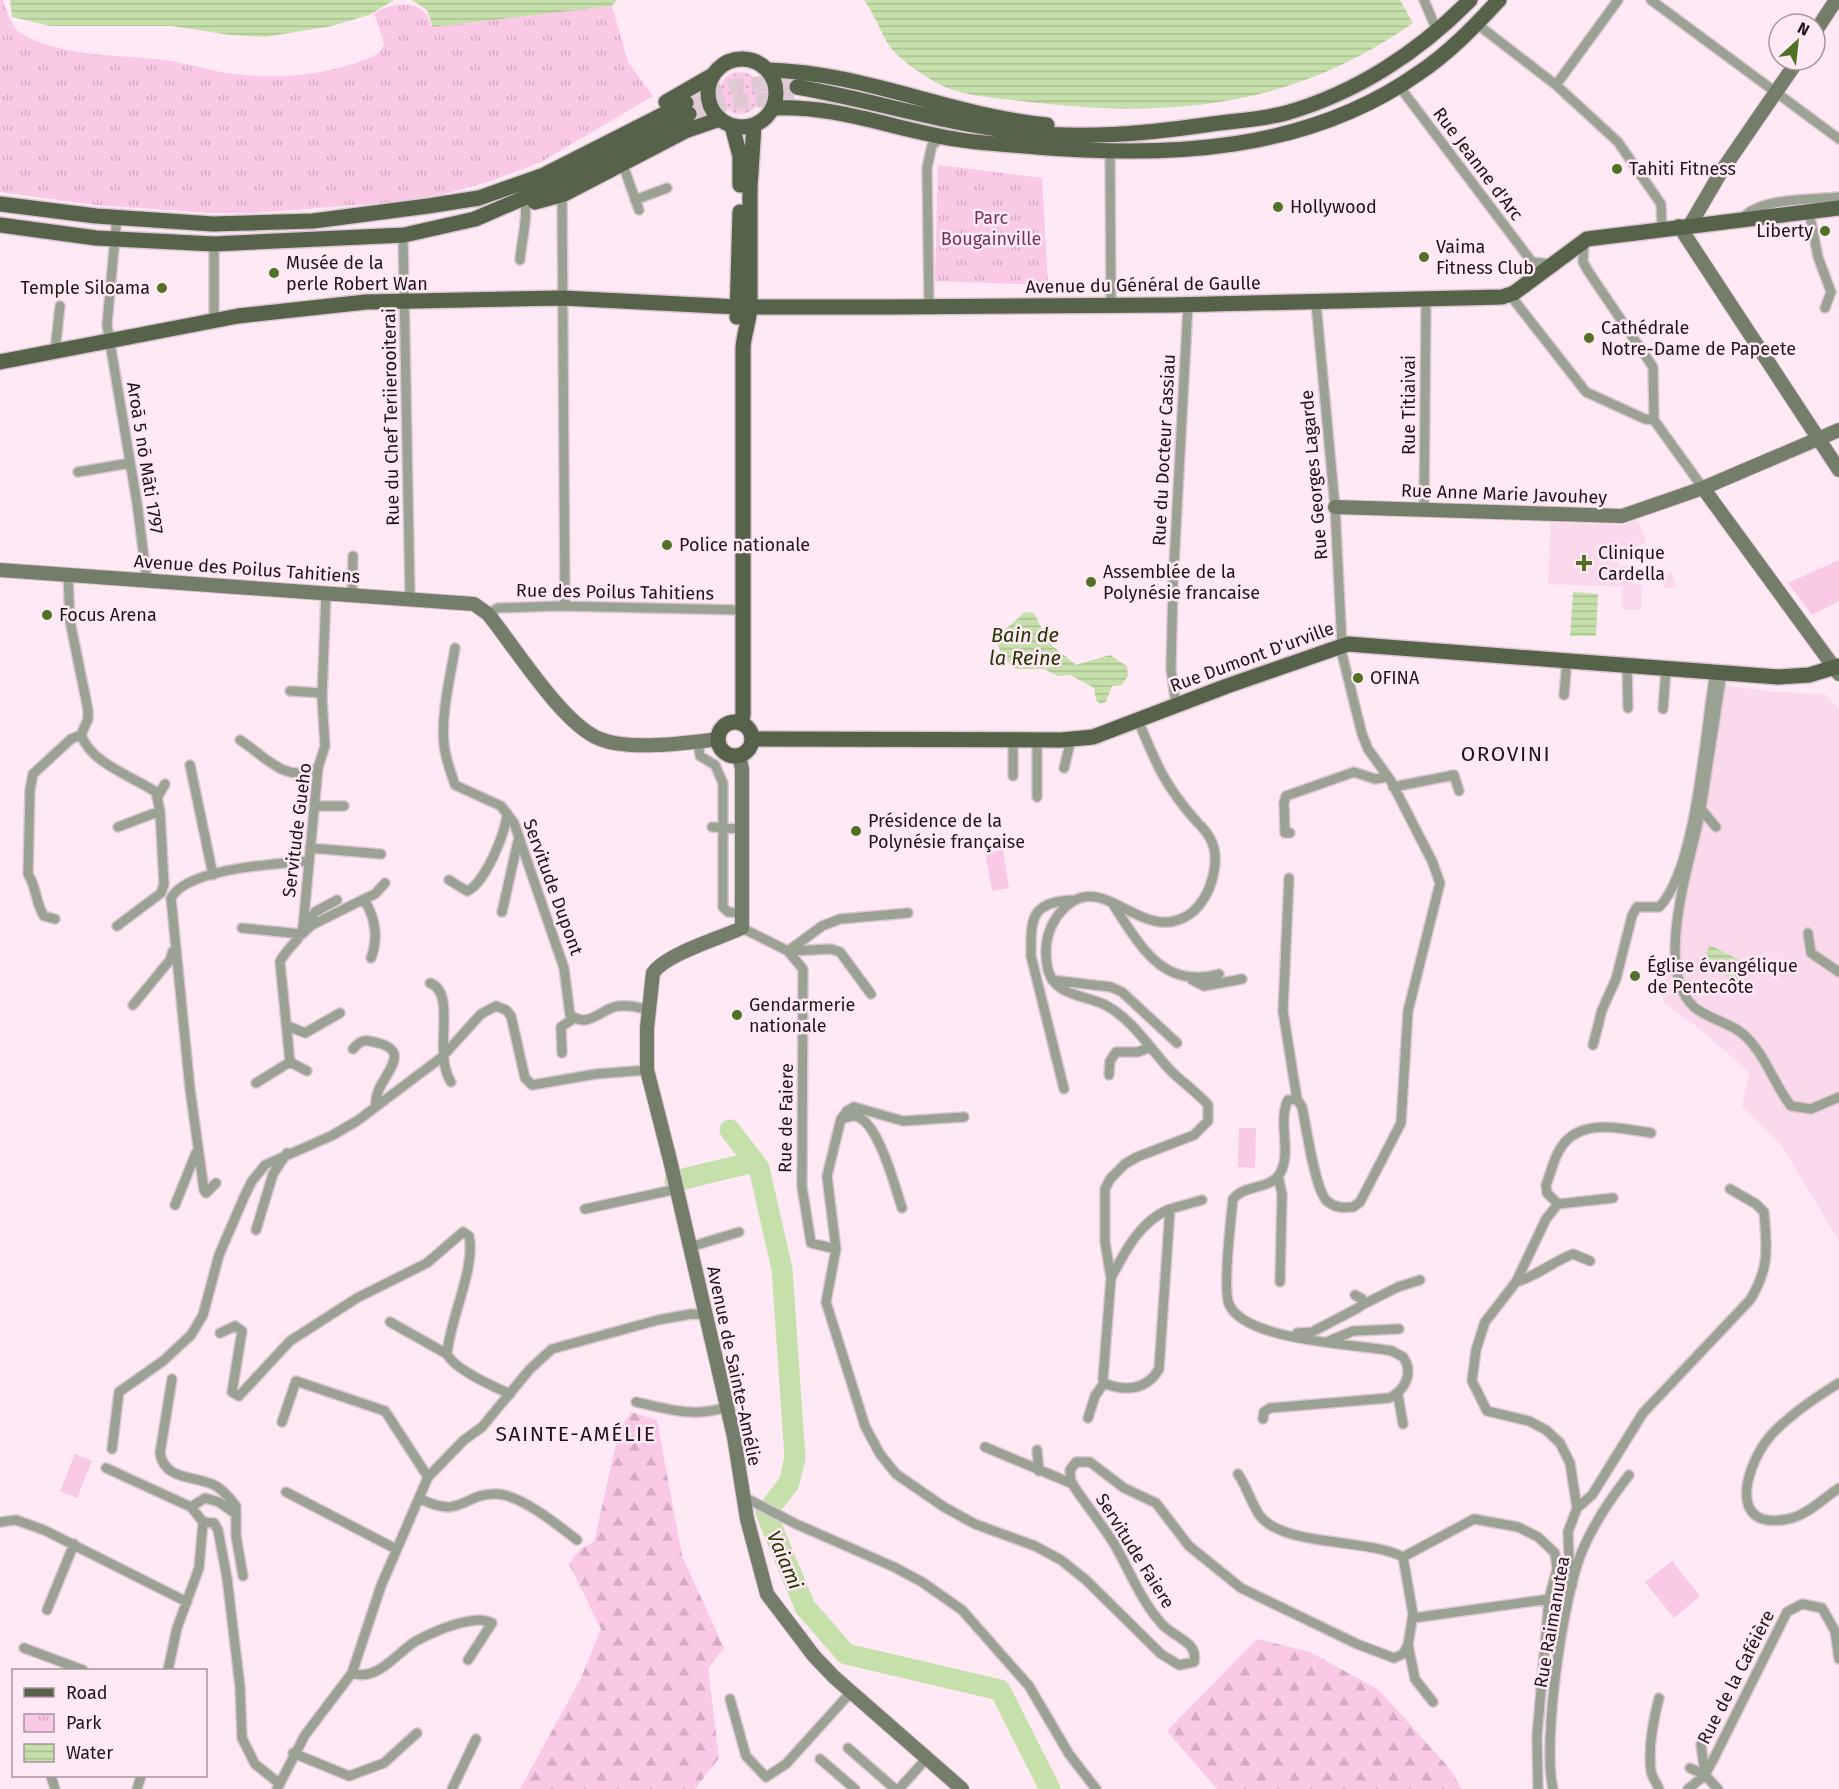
<svg xmlns="http://www.w3.org/2000/svg" width="1839" height="1789" font-family="'Fira Sans',sans-serif">
<style>
.built{fill:#fbd9ec}
.grass{fill:url(#grass-dots)}
.forest{fill:url(#forest-firs)}
.park{fill:url(#park-tufts)}
.pitch{fill:#f9c9e5}
.water{fill:url(#water-rules)}
.lines{fill:none;stroke-linecap:round;stroke-linejoin:round}
.river{stroke:#c6e0ab;stroke-width:21}
.primary-tunnel{stroke:#dec9d4;stroke-width:15;stroke-dasharray:15 8;stroke-linecap:butt}
.street-casing{stroke:#dbc7d2;stroke-width:12}
.secondary-casing{stroke:#dbc7d2;stroke-width:16}
.primary-casing{stroke:#dbc7d2;stroke-width:18}
.street{stroke:#9ba294;stroke-width:9}
.secondary{stroke:#737d69;stroke-width:14}
.primary{stroke:#57624a;stroke-width:15}
.poi-dot{fill:#517126;stroke:#ffe9f5;stroke-width:2}
.labels{text-anchor:middle;dominant-baseline:central;stroke-width:5;stroke-linejoin:round;paint-order:stroke}
.street-label{font-size:18px;fill:#20141b;stroke:#ffe9f5}
.poi-label{font-size:18px;fill:#20141b;stroke:#ffe9f5;text-anchor:start}
.park-label{font-size:18px;fill:#74335e;stroke:#ffe9f5}
.water-label{font-size:20px;font-style:italic;fill:#233800;stroke:#ffe9f5}
.quarter-label{font-size:21px;letter-spacing:1.5px;fill:#20141b;stroke:#ffe9f5}
</style>
<defs>
<pattern id="grass-dots" width="8" height="8" patternUnits="userSpaceOnUse" patternTransform="scale(1.5)"><rect width="8" height="8" fill="#f9c9e5"/><path d="M2 2h.1M6 6h.1" fill="none" stroke="#d5acc4" stroke-width="1.8" stroke-linecap="round"/></pattern>
<pattern id="forest-firs" width="22" height="20" patternUnits="userSpaceOnUse" patternTransform="scale(1.5)"><rect width="22" height="20" fill="#f9c9e5"/><path d="M5 1l3.5 6h-7zM16 11l3.5 6h-7z" fill="#d5acc4"/></pattern>
<pattern id="park-tufts" width="24" height="20" patternUnits="userSpaceOnUse" patternTransform="scale(1.5)"><rect width="24" height="20" fill="#f9c9e5"/><path d="M3 7l-1-3M5 7V3M7 7l1-3M15 17l-1-3M17 17v-4M19 17l1-3" fill="none" stroke="#d5acc4"/></pattern>
<pattern id="water-rules" width="6" height="5" patternUnits="userSpaceOnUse" patternTransform="scale(1.5)"><rect width="6" height="5" fill="#c6e0ab"/><path d="M0 2.5h6" fill="none" stroke="#aabf93"/></pattern>
</defs>
<rect width="100%" height="100%" fill="#ffe9f5"/>
<path class="built" d="M 1638,520 L 1646,543 L 1624,551 L 1625,555 L 1616,556 L 1614,549 L 1613,559 L 1618,561 L 1619,566 L 1634,566 L 1634,584 L 1642,585 L 1641,610 L 1622,609 L 1622,587 L 1548,584 L 1551,522 L 1623,525 Z
M 1672,572 L 1675,587 L 1663,588 L 1664,574 Z
M 1716,684 L 1775,692 L 1825,694 L 1839,709 L 1839,1241 L 1780,1143 L 1742,1106 L 1750,1073 L 1701,1030 L 1663,1002 L 1666,962 L 1692,848 Z"/>
<path class="grass" d="M719 93a21 21 0 1 1 42 0a21 21 0 1 1-42 0Z
M 698,89 L 701,107 L 706,117 L 700,120 L 692,92 Z"/>
<path class="forest" d="M 631,1412 L 657,1420 L 682,1556 L 724,1648 L 708,1669 L 719,1758 L 695,1789 L 520,1789 L 581,1678 L 601,1629 L 569,1564 L 580,1549 L 594,1542 L 619,1431 Z
M 1257,1639 L 1310,1652 L 1379,1690 L 1450,1769 L 1462,1789 L 1217,1789 L 1167,1731 Z"/>
<path class="park" d="M 0,0 L 3,0 C 6,11 11,21 17,31 C 61,59 123,54 172,61 C 193,65 214,72 235,74 C 277,79 321,76 361,61 C 370,57 382,55 384,43 L 374,13 C 396,0 426,0 431,25 L 448,25 L 612,6 L 628,62 L 653,96 L 541,162 L 485,183 L 440,195 L 394,202 L 254,213 L 212,213 L 96,205 L 0,192 Z
M 938,165 L 1042,178 L 1048,285 L 935,281 Z"/>
<path class="pitch" d="M 1839,560 L 1839,601 L 1812,615 L 1788,583 Z
M 1003,850 L 1009,888 L 992,891 L 985,852 Z
M 1239,1128 L 1256,1128 L 1255,1168 L 1238,1167 Z
M 75,1454 L 92,1461 L 77,1498 L 60,1491 Z
M 1672,1561 L 1700,1596 L 1674,1618 L 1645,1582 Z"/>
<path class="water" d="M 10,0 L 394,0 L 369,15 L 332,26 L 265,37 L 230,35 L 172,26 L 50,26 L 12,17 Z
M 412,0 L 617,0 L 612,6 L 433,27 L 427,10 Z
M 864,0 L 1400,0 L 1413,23 C 1291,109 1166,119 1022,101 C 993,98 955,96 930,79 C 916,70 897,58 888,44 C 880,30 874,14 864,0 Z
M 1573,592 L 1598,594 L 1596,636 L 1570,636 Z
M 1025,612 L 1034,613 L 1049,643 L 1076,665 L 1110,655 L 1127,666 L 1128,676 L 1122,685 L 1112,686 L 1106,702 L 1100,704 L 1096,700 L 1094,688 L 1070,675 L 1058,676 L 1044,669 L 1015,669 L 1005,659 L 997,644 L 1000,634 Z
M 1710,945 L 1745,963 L 1736,981 L 1702,963 Z"/>
<g class="lines">
<path class="river" d="M 730,1130 L 759,1168 L 782,1269 L 795,1458 L 789,1483 L 766,1513 L 805,1607 L 846,1654 L 1000,1690 L 1050,1789
M 675,1181 L 754,1162"/>
<path class="primary-tunnel" d="M 686,103 C 726,83 752,81 797,87
M 689,114 C 731,99 752,100 796,99"/>
<g class="street-casing">
<path id="street" d="M 1424,0 L 1437,31
M 1651,0 L 1839,139
M 1477,24 L 1556,85 L 1618,142 L 1661,204 L 1662,228
M 1556,85 L 1618,0
M 1399,86 L 1532,262 L 1552,264
M 1110,152 L 1111,305
M 623,165 L 639,210
M 562,194 L 565,606
M 635,200 L 667,188
M 1809,211 L 1818,257 L 1831,292 L 1825,308
M 117,216 L 107,325 L 137,503 L 147,581
M 1742,219 C 1759,197 1812,200 1839,197
M 403,235 L 410,598
M 1584,241 L 1583,262 L 1588,271 L 1653,367 L 1654,420
M 214,244 L 214,320
M 520,260 C 521,243 528,219 525,205
M 1510,295 L 1586,392 L 1645,419 L 1654,420
M 1316,303 L 1335,507 L 1342,646
M 929,307 L 927,168 L 932,145 L 942,137
M 55,351 L 60,306
M 1654,420 L 1703,488
M 78,472 L 130,463
M 1424,510 L 1426,300
M 68,575 L 70,621 L 88,710 L 88,719 L 81,735 C 92,764 132,776 156,792 L 160,811 L 164,884 L 161,893 L 117,926
M 352,595 L 353,556
M 488,614 L 498,608 L 559,606 L 743,610
M 455,648 C 450,679 441,713 444,744 C 445,758 451,772 455,785 L 501,806 L 514,823 L 564,968 L 570,1015 C 588,1028 598,1012 614,1007 C 625,1004 638,1007 648,1010
M 1627,665 L 1628,708
M 290,691 L 322,693
M 1564,695 L 1567,660
M 1176,705 L 1171,669 L 1173,583 L 1188,305
M 1663,709 L 1666,669
M 1138,720 C 1156,764 1166,788 1198,823
M 240,740 C 265,756 286,785 318,768
M 1013,740 L 1013,776
M 1037,740 L 1037,797
M 698,742 L 700,756 L 715,765 L 723,783 L 723,907 L 728,912 L 742,913
M 190,765 L 213,875
M 1064,768 L 1071,740
M 1393,787 L 1454,775 L 1459,791
M 157,798 L 165,784
M 317,806 L 344,806
M 1701,809 C 1692,858 1652,969 1694,1007 C 1708,1019 1729,1022 1743,1034 C 1765,1053 1773,1083 1791,1106 L 1811,1109 L 1839,1097
M 118,827 L 160,811
M 712,827 L 742,829
M 1716,827 L 1701,809 L 1722,673
M 1290,833 L 1285,833 L 1284,803 L 1286,796 L 1354,772 L 1375,779 L 1387,777
M 310,848 L 381,854
M 1289,878 L 1283,1011 L 1297,1099
M 449,880 L 467,891 C 484,885 507,831 507,813
M 360,901 L 375,894 L 385,883
M 1112,903 C 1140,945 1162,990 1219,974
M 502,912 L 518,841
M 55,919 L 44,916 C 35,902 37,888 28,874 L 30,790 L 33,774 L 71,739 L 81,735
M 306,927 L 315,912 L 337,900
M 242,928 L 302,934
M 742,928 L 788,951 L 803,969 L 802,1187 L 811,1243 L 836,1249
M 1808,933 L 1811,953 L 1839,972
M 302,934 L 312,925 L 360,901 L 366,903 C 376,920 378,940 371,958
M 788,951 L 822,926 L 840,919 L 908,913
M 790,951 L 831,949 L 840,952 L 871,994
M 1052,980 L 1111,987 L 1122,992 L 1177,1043
M 1192,980 L 1204,986 L 1242,979
M 430,983 C 458,993 432,1054 451,1082
M 133,1005 L 170,960 L 173,951
M 288,1026 L 305,1033 L 340,1013
M 1593,1045 L 1602,1010 L 1616,979 L 1632,916 L 1637,907 L 1659,907 C 1697,869 1705,729 1715,672
M 353,1049 C 358,1043 362,1040 369,1041 C 424,1050 372,1079 376,1105
M 562,1053 L 561,1027 L 574,1018
M 290,1062 L 280,962 C 285,949 301,941 303,927 L 318,768 L 325,746 L 322,698 L 326,593
M 290,1062 L 307,1071
M 1109,1075 L 1110,1061 L 1116,1052 L 1138,1052 L 1150,1047
M 256,1083 L 290,1062
M 1064,1089 L 1031,956 C 1031,919 1030,903 1071,900
M 964,1117 L 903,1121 L 854,1107 L 847,1111 L 841,1119 L 827,1176 L 836,1249 L 826,1302 L 865,1426 L 880,1454 L 896,1474 L 944,1507 L 975,1524 L 1035,1546 L 1061,1560 L 1086,1580 L 1161,1654 L 1179,1665 L 1194,1662 C 1199,1641 1172,1637 1161,1623 C 1142,1602 1130,1572 1116,1547 C 1103,1525 1085,1504 1071,1482 L 1070,1470 L 1076,1462 L 1090,1462 L 1124,1488 L 1156,1503 L 1189,1546 L 1241,1588 L 1357,1644 L 1394,1658 L 1403,1654 L 1408,1645
M 841,1119 C 845,1118 851,1116 855,1116 C 878,1120 895,1187 902,1208
M 1278,1176 L 1282,1194 L 1280,1282
M 216,1183 L 206,1193 L 204,1190 L 190,1089 L 171,898 C 188,868 275,864 308,861
M 1558,1204 L 1613,1198
M 175,1205 L 196,1153
M 585,1209 L 677,1189
M 1170,1209 L 1202,1200
M 256,1230 L 273,1174 L 287,1153
M 690,1247 L 739,1232
M 1111,1278 C 1125,1251 1141,1220 1170,1209 L 1159,1369 C 1147,1390 1125,1392 1104,1383 L 1103,1379 L 1111,1278 L 1105,1242 L 1105,1189 L 1110,1179 L 1125,1164 L 1137,1157 L 1194,1135 L 1208,1121 L 1208,1105 C 1197,1092 1183,1083 1171,1071 C 1151,1050 1133,1020 1107,1006 C 1086,994 1056,998 1048,970 C 1044,952 1046,933 1056,918 C 1099,857 1139,949 1190,914 C 1202,905 1210,890 1213,876 C 1218,855 1215,841 1201,826
M 1516,1282 C 1537,1276 1552,1262 1573,1254 L 1590,1261
M 1362,1305 L 1398,1287 L 1420,1280
M 390,1322 L 447,1354
M 220,1333 L 235,1326 L 242,1331 L 232,1392 L 239,1396 L 290,1341 L 357,1298 L 427,1263 L 463,1232 L 469,1236 C 476,1268 450,1318 447,1354 C 454,1369 494,1387 510,1394
M 1297,1333 L 1312,1332 L 1356,1309 L 1362,1305 L 1362,1299 L 1355,1295
M 1329,1341 L 1353,1331 L 1399,1329
M 172,1379 L 160,1453 C 164,1479 192,1476 212,1484 C 222,1488 230,1498 236,1506 L 236,1514
M 1839,1383 C 1816,1397 1791,1414 1772,1434 C 1747,1461 1724,1532 1788,1519 C 1806,1516 1824,1498 1839,1488
M 1398,1395 L 1403,1424
M 636,1402 C 666,1409 696,1418 726,1407
M 1088,1418 L 1095,1396 L 1104,1383
M 1263,1419 L 1264,1412 L 1270,1408 L 1389,1398 C 1405,1391 1414,1372 1403,1357 L 1392,1351 C 1356,1344 1244,1341 1229,1304 C 1223,1291 1231,1217 1233,1199 C 1245,1184 1268,1190 1279,1175 C 1293,1154 1277,1122 1288,1100 L 1297,1099 L 1302,1107 C 1306,1125 1315,1191 1327,1201 C 1335,1208 1343,1208 1353,1207 L 1360,1202 L 1401,1123 L 1408,1011 L 1440,883 L 1432,861 L 1391,781 L 1368,749 L 1362,734 L 1340,646
M 282,1422 L 296,1381 L 385,1411 L 428,1477
M 985,1447 L 1073,1484
M 112,1449 L 119,1392 L 163,1361 L 191,1335 L 203,1315 L 219,1255 L 245,1195 L 252,1181 L 265,1165 L 331,1136 L 357,1121 L 442,1057 L 481,1014 L 496,1006 L 506,1010 L 511,1016 L 525,1078 L 532,1085 L 596,1074 L 647,1070
M 1037,1450 L 1039,1471
M 106,1468 L 191,1507 L 203,1522
M 1238,1474 C 1247,1487 1251,1503 1260,1516 C 1285,1547 1366,1538 1403,1557
M 286,1492 L 396,1549
M 742,1496 L 796,1524 L 894,1567 L 922,1582 L 962,1610 L 1029,1686 L 1069,1754 L 1096,1789
M 419,1498 C 462,1521 463,1492 498,1494 C 522,1496 558,1525 577,1540
M 191,1507 L 205,1498 L 219,1502 L 236,1514 L 236,1536 L 243,1576
M 1577,1508 L 1592,1495 L 1643,1413 L 1750,1300 C 1770,1267 1767,1249 1764,1212 L 1756,1204 L 1730,1189
M 0,1522 L 16,1520 L 44,1530 L 187,1602
M 1403,1557 L 1474,1519 L 1518,1527 L 1538,1537 L 1555,1553 L 1557,1569 L 1549,1599
M 1403,1557 L 1413,1614 L 1408,1645 L 1415,1679 L 1433,1702
M 1572,1586 L 1570,1580 L 1568,1532 L 1577,1508 L 1570,1463 L 1560,1443 L 1546,1430 L 1529,1421 L 1487,1411 L 1472,1381 L 1476,1350 L 1485,1322 L 1516,1282 L 1546,1219 L 1558,1204 L 1547,1193 L 1546,1185 C 1551,1173 1554,1156 1562,1146 C 1581,1118 1623,1128 1651,1133
M 47,1610 L 74,1544
M 1413,1618 L 1549,1599 L 1537,1736 L 1538,1789
M 24,1648 L 83,1670
M 168,1670 L 177,1628 L 199,1568 L 203,1522 L 214,1523 L 218,1530 L 227,1578 L 240,1687 L 242,1738 L 255,1764 L 280,1784
M 352,1673 C 378,1682 396,1653 416,1641 C 433,1632 451,1624 470,1621 C 478,1620 485,1619 492,1623 L 468,1660
M 1659,1698 C 1653,1721 1648,1748 1651,1771 C 1652,1778 1657,1783 1659,1789
M 730,1699 L 746,1756 L 766,1777 L 786,1764 L 851,1692
M 1701,1744 L 1705,1775
M 848,1748 L 895,1789
M 293,1753 L 349,1776 L 384,1763 L 417,1733
M 820,1759 L 855,1789
M 1690,1768 L 1705,1775 L 1718,1789
M 51,1776 L 55,1789
M 137,1789 L 141,1776
M 277,1789 L 305,1735 L 352,1673 L 381,1586 L 428,1477 L 464,1440 L 482,1427 L 530,1369 L 552,1349 L 658,1320 L 691,1314 L 706,1315
M 452,1789 L 476,1739
M 899,1789 L 927,1758
M 1553,1789 C 1542,1742 1563,1594 1583,1549 C 1595,1521 1611,1498 1629,1475
M 1688,1789 L 1705,1775 L 1715,1756 L 1787,1612 L 1802,1604 L 1822,1608 L 1835,1631 L 1839,1659"/>
</g>
<g class="secondary-casing">
<path id="secondary" d="M 1815,32 L 1836,0
M 1690,225 L 1721,172 L 1798,60
M 1679,226 L 1839,470
M 1703,488 L 1839,674
M 1335,507 L 1622,516 L 1703,488 L 1839,430
M 0,570 L 474,604 L 488,614 C 515,647 562,724 600,739 C 630,751 687,743 718,739
M 739,755 L 742,769 L 742,928 C 720,938 666,954 653,973 L 647,1028 L 647,1070 L 670,1160 L 734,1437 L 747,1519 L 767,1594 L 814,1656 L 834,1677 L 962,1789"/>
</g>
<g class="primary-casing">
<path id="primary" d="M708 93a34 34 0 1 1 68 0a34 34 0 1 1-68 0Z
M 767,70 C 863,72 952,116 1047,125
M 797,87 C 872,100 945,124 1020,132 C 1083,139 1143,134 1205,125 C 1231,121 1260,120 1286,113 C 1356,93 1419,52 1470,0
M 666,102 L 713,75
M 773,108 C 838,105 892,129 955,139 C 981,144 1009,144 1036,147 C 1168,158 1307,152 1419,73 C 1449,53 1475,26 1499,0
M 732,126 L 740,156 L 740,185
M 535,202 L 564,194 L 685,131 L 720,119
M 0,204 L 96,216 L 213,224 L 313,221 L 428,206 L 479,198 L 544,175 L 686,103
M 0,225 L 96,238 L 214,244 L 404,235 L 475,219 L 561,182 L 689,114
M 737,317 L 740,212
M 0,362 L 238,316 L 366,302 L 563,298 L 738,307 L 889,307 L 1172,305 L 1502,297 L 1514,293 L 1587,239 L 1839,208
M718 739a17 17 0 1 1 34 0a17 17 0 1 1-34 0Z
M 740,723 L 743,715 L 743,348 C 744,333 749,322 750,307 L 750,187 L 754,125
M 752,739 L 1061,740 L 1093,737 L 1227,686 L 1348,644 L 1778,677 L 1809,675 L 1839,666"/>
</g>
<use href="#street" class="street"/>
<use href="#secondary" class="secondary"/>
<use href="#primary" class="primary"/>
</g>
<g class="poi-dot">
<circle cx="1617" cy="169" r="6"/>
<circle cx="1278" cy="207" r="6"/>
<circle cx="1825" cy="231" r="6"/>
<circle cx="1424" cy="257" r="6"/>
<circle cx="274" cy="273" r="6"/>
<circle cx="162" cy="288" r="6"/>
<circle cx="1589" cy="338" r="6"/>
<circle cx="667" cy="545" r="6"/>
<path d="M1581 554h6v6h6v6h-6v6h-6v-6h-6v-6h6z"/>
<circle cx="1091" cy="582" r="6"/>
<circle cx="47" cy="615" r="6"/>
<circle cx="1358" cy="678" r="6"/>
<circle cx="856" cy="831" r="6"/>
<circle cx="1635" cy="976" r="6"/>
<circle cx="737" cy="1015" r="6"/>
</g>
<g class="labels">
<g class="street-label">
<text transform="translate(1478 164) rotate(53)">Rue Jeanne d'Arc</text>
<text transform="translate(1143 285) rotate(-1)">Avenue du Général de Gaulle</text>
<text transform="translate(1409 405) rotate(-90)">Rue Titiaivai</text>
<text transform="translate(391 417) rotate(-91)">Rue du Chef Teriierooiterai</text>
<text transform="translate(1164 450) rotate(-87)">Rue du Docteur Cassiau</text>
<text transform="translate(145 458) rotate(81)">Aroā 5 nō Māti 1797</text>
<text transform="translate(1314 475) rotate(-95)">Rue Georges Lagarde</text>
<text transform="translate(1504 494) rotate(2)">Rue Anne Marie Javouhey</text>
<text transform="translate(247 569) rotate(4)">Avenue des Poilus Tahitiens</text>
<text transform="translate(615 592) rotate(1)">Rue des Poilus Tahitiens</text>
<text transform="translate(1252 657) rotate(-20)">Rue Dumont D'urville</text>
<text transform="translate(297 830) rotate(-83)">Servitude Gueho</text>
<text transform="translate(553 887) rotate(70)">Servitude Dupont</text>
<text transform="translate(786 1118) rotate(-89)">Rue de Faiere</text>
<text transform="translate(734 1366) rotate(78)">Avenue de Sainte-Amélie</text>
<text transform="translate(1135 1551) rotate(58)">Servitude Faiere</text>
<text transform="translate(1552 1622) rotate(-80)">Rue Raimanutea</text>
<text transform="translate(1736 1677) rotate(-63)">Rue de la Caféière</text>
</g>
<g class="poi-label">
<text x="1629" y="169">Tahiti Fitness</text>
<text x="1290" y="207">Hollywood</text>
<text x="1813" y="231" text-anchor="end">Liberty</text>
<text x="1436" y="247">Vaima<tspan x="1436" dy="21">Fitness Club</tspan></text>
<text x="286" y="263">Musée de la<tspan x="286" dy="21">perle Robert Wan</tspan></text>
<text x="150" y="288" text-anchor="end">Temple Siloama</text>
<text x="1601" y="328">Cathédrale<tspan x="1601" dy="21">Notre-Dame de Papeete</tspan></text>
<text x="679" y="545">Police nationale</text>
<text x="1598" y="553">Clinique<tspan x="1598" dy="21">Cardella</tspan></text>
<text x="1103" y="572">Assemblée de la<tspan x="1103" dy="21">Polynésie francaise</tspan></text>
<text x="59" y="615">Focus Arena</text>
<text x="1370" y="678">OFINA</text>
<text x="868" y="821">Présidence de la<tspan x="868" dy="21">Polynésie française</tspan></text>
<text x="1647" y="966">Église évangélique<tspan x="1647" dy="21">de Pentecôte</tspan></text>
<text x="749" y="1005">Gendarmerie<tspan x="749" dy="21">nationale</tspan></text>
</g>
<g class="park-label">
<text x="991" y="218">Parc<tspan x="991" dy="21">Bougainville</tspan></text>
</g>
<g class="water-label">
<text x="1025" y="635">Bain de<tspan x="1025" dy="23">la Reine</tspan></text>
<text transform="translate(785 1560) rotate(67)">Vaiami</text>
</g>
<g class="quarter-label">
<text x="1506" y="754">OROVINI</text>
<text x="576" y="1434">SAINTE-AMÉLIE</text>
</g>
</g>
<rect x="12" y="1669" width="195" height="108" fill="#ffe9f5" stroke="#a6949e" stroke-width="1.5"/>
<rect x="24" y="1688" width="30" height="9" fill="#57624a" stroke="#a6949e" stroke-width="1.5"/>
<text x="66" y="1699" font-size="18" fill="#20141b">Road</text>
<rect x="24" y="1714" width="30" height="18" fill="url(#park-tufts)" stroke="#a6949e" stroke-width="1.5"/>
<text x="66" y="1729" font-size="18" fill="#20141b">Park</text>
<rect x="24" y="1744" width="30" height="18" fill="url(#water-rules)" stroke="#a6949e" stroke-width="1.5"/>
<text x="66" y="1759" font-size="18" fill="#20141b">Water</text>
<g transform="translate(1797 42) rotate(27)"><circle r="28" fill="#ffe9f5" stroke="#a6949e" stroke-width="1.5"/>
<path d="M0-4.5L10 22L0 15L-10 22Z" fill="#517126"/>
<text y="-9" font-size="16" font-weight="bold" text-anchor="middle" fill="#20141b">N</text>
</g>
</svg>
